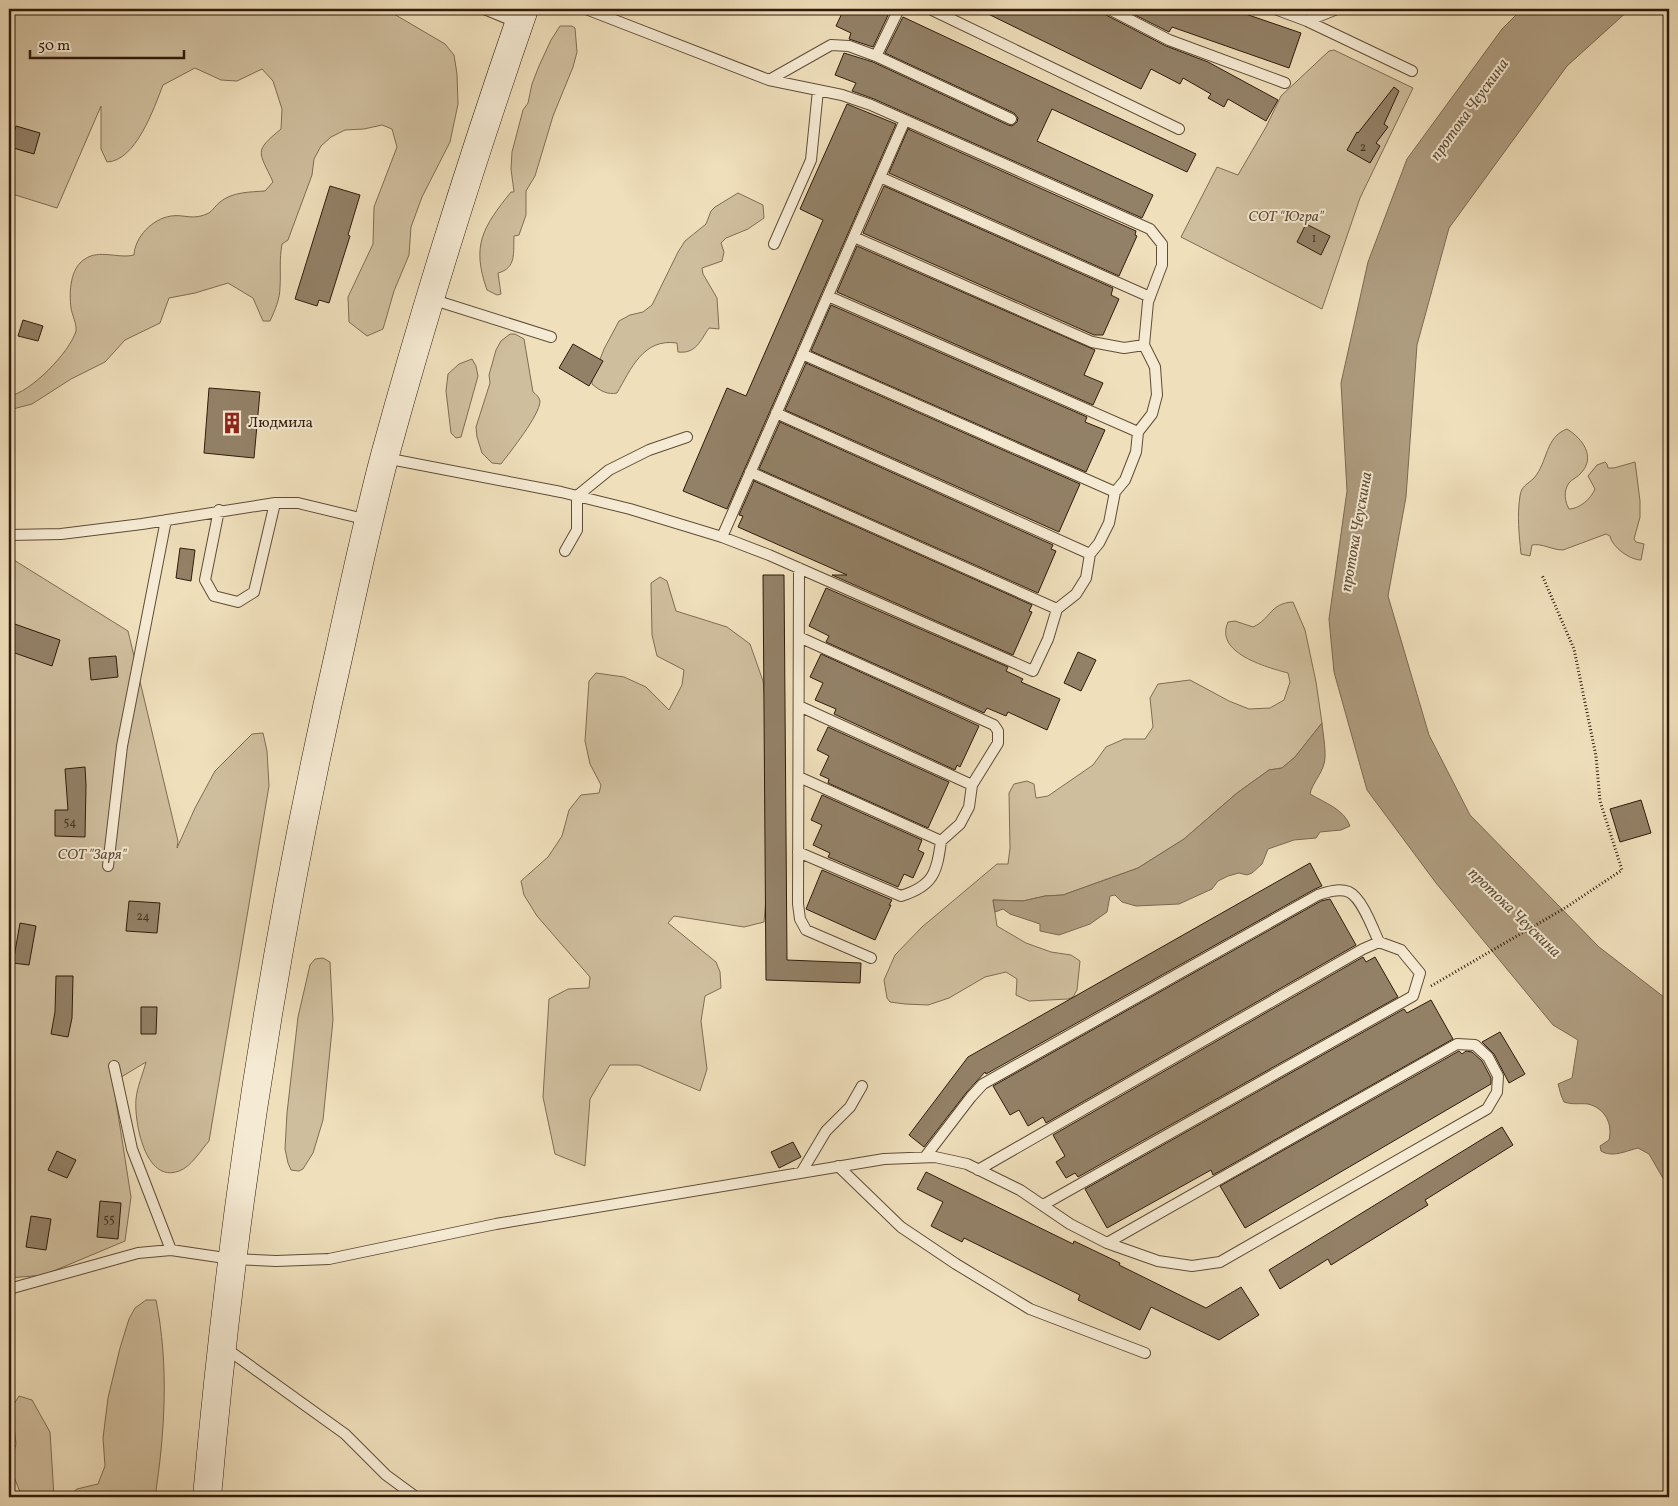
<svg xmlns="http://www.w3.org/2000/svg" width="1678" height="1506" font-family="Vollkorn,serif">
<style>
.green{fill:#cfbe9d;stroke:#806c54}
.water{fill:#ae9c7f;stroke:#7c6851}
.building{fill:#938167;stroke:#301b0b}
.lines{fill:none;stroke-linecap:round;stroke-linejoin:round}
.service-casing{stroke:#604c37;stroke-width:12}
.secondary-casing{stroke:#301b0b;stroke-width:29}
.path{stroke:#301b0b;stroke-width:3;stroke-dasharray:1 2.5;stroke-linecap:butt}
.service{stroke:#f5ead3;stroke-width:10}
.secondary{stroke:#f5ead3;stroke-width:28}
.labels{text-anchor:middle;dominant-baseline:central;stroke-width:4;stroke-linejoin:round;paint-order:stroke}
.number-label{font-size:12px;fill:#493422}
.park-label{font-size:15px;font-style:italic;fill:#604c37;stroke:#f5ead3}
.poi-label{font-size:15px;fill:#301b0b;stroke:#f5ead3;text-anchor:start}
.water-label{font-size:16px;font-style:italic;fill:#624f39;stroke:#f5ead3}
</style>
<rect width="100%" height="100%" fill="#efdfbb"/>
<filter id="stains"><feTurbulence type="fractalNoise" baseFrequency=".004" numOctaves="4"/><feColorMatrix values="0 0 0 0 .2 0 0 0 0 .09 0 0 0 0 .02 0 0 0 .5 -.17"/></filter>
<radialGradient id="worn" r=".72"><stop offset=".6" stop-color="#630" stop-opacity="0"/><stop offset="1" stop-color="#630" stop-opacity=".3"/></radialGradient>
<path class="green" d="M 9,9 L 372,9 L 394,14 L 445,44 L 454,55 L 457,74 L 458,104 L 450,142 L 422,197 L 411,227 L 409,255 L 394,291 L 383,329 L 367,336 L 349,322 L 348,297 L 373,244 L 374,207 L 397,147 L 392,129 L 382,125 L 364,129 L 345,130 L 331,137 L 321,146 L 314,159 L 312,175 L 288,240 L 282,244 C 279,261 281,271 280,287 C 280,299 275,310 270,321 L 263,321 L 253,298 L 228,283 L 195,293 L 169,298 L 160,323 L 125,340 L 105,362 L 71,379 L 32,404 L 9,410 L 9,396 C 30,393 70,352 76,331 C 77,324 72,315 71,308 C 69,292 70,268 85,259 C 99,249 119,259 134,255 C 135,237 152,219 171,216 C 185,214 193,221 209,213 C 213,210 216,205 220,202 C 232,192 250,192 265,191 L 273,182 C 259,151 253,152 281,129 L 282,109 L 273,81 L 262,69 L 237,81 L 221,80 L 195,68 L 163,85 C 154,108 136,161 107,162 L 101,149 L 101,106 L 57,208 L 9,193 Z
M 560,26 L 572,26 L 575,28 L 577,52 L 573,67 L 553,116 L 535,176 L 526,191 L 526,215 L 519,235 L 514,236 C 513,252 517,268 498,273 L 501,294 L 497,295 L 487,290 C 471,245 483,227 511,192 L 514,192 L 511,169 L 512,152 L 523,110 L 528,103 L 532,84 L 539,66 L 551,40 Z
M 1334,50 L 1413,88 L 1360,198 L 1322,309 L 1181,237 L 1217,167 L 1238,175 L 1266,127 L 1281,96 L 1329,51 Z
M 738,193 L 763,205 L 764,218 L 748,229 L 726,238 L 721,243 L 724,252 L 722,261 L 702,268 L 703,274 L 717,298 L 719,329 L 709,328 C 700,341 696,354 678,352 L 677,343 C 643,338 631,369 617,393 C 608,395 600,391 592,384 L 592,380 L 604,349 L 619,321 L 630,315 L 643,312 L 652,305 L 678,252 L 685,241 L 706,224 L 711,211 L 715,207 Z
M 510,334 L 515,334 L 524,339 L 533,392 C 536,394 539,397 540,401 C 540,415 510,452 501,464 L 492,463 L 482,453 L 477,437 L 476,427 L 490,383 L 489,375 L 496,350 L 501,341 Z
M 472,359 L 476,366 L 478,376 L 461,437 L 456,438 L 451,433 L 446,391 L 448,374 L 459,364 Z
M 1567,429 C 1583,439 1596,457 1581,473 C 1578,477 1572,479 1569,483 C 1563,491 1565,502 1569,509 C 1579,509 1591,499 1595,489 L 1588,476 L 1597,465 L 1605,462 L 1607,464 L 1608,468 L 1614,468 L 1635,462 L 1640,501 L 1640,517 L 1634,539 L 1636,542 L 1644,544 L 1641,560 C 1630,560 1612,547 1610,536 L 1606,534 L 1563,550 C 1552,550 1542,543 1532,545 L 1530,556 L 1521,554 C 1519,534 1517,515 1520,496 C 1521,486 1528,484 1534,478 C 1548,462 1545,437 1567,429 Z
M 9,557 L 128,631 L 178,841 L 177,848 L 195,808 L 215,771 L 252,734 L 263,733 L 267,751 L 269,786 L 209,1141 C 201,1150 191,1167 179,1171 C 145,1184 134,1121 136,1099 C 137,1087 143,1074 146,1062 L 113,1082 L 131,1197 L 125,1241 L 44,1275 L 9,1278 Z
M 660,577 L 667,581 L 676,611 L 727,627 L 750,644 L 763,681 L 767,716 L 768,874 L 764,922 L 744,927 L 674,916 L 668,923 L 716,962 L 720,972 L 721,988 L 705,996 L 701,1021 L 707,1069 L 700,1091 L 639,1065 L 610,1065 L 590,1099 L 585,1166 L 555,1154 L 543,1097 L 549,999 L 568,989 L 589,988 L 590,977 L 537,916 L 524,895 L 521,881 L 548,857 L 562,836 L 569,810 L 581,795 L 599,793 L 601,785 L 590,764 L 585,741 L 589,681 L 596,673 L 624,677 L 646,687 L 669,710 L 682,685 L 684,670 L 657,656 L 652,635 L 651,583 Z
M 1293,602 L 1305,630 L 1316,682 L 1322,723 L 1295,757 L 1282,768 L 1269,770 L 1237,793 L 1184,839 L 1138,868 L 1063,895 L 1045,896 L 1023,901 L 993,900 L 997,926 L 1026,943 L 1051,952 L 1071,955 L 1080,961 L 1077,990 L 1073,997 L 1068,999 L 1029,1001 L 1016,995 L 1017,979 L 1006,972 L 985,977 L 949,998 L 928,1005 L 905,1004 L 890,1002 L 887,998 L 884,980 L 895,955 L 922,927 L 997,864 L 1008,864 L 1010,848 L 1009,793 L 1014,784 L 1027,781 L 1034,784 L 1036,798 L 1048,796 L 1093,765 L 1106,747 L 1124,739 L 1145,739 L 1153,727 L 1150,698 L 1158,684 L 1190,680 L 1229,701 L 1249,709 L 1270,708 L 1284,700 L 1290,682 L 1288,673 C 1266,667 1214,653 1228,622 L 1235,621 L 1253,627 C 1271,619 1270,603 1293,602 Z
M 323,958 L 330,962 L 333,1020 L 323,1120 L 313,1153 L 303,1169 L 299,1171 L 291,1170 L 288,1163 L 285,1149 L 287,1113 L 298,1017 L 310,965 L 315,959 Z
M 146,1300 L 156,1300 C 169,1364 165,1433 155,1497 L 67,1497 L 77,1489 L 98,1484 L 105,1466 L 103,1438 L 108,1398 L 120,1348 L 129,1319 L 135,1308 Z
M 19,1396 L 32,1400 L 50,1432 L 54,1497 L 22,1497 L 10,1467 L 16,1444 L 12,1407 Z"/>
<path class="water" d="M 1522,9 L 1630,9 L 1567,66 L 1449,228 L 1417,345 L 1406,497 L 1388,596 L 1429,735 L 1470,815 L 1599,947 L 1669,1001 L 1669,1183 L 1664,1180 L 1649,1154 L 1638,1148 C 1626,1151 1612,1158 1601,1151 L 1600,1146 L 1609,1140 C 1613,1124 1605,1108 1588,1104 C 1579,1103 1573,1105 1564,1102 L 1561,1095 L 1558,1084 L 1572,1078 L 1578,1040 L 1553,1025 L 1436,883 L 1367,790 L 1334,672 L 1329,619 L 1347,491 L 1341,383 L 1368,262 L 1407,159 L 1502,29 Z
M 1322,723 C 1323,734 1327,755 1324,764 C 1321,775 1312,784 1310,794 C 1325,803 1344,809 1350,826 L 1341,830 L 1320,832 L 1316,838 L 1294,840 L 1268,849 L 1262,864 L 1252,873 L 1247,875 L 1239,873 L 1228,876 L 1218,881 L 1212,889 L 1179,904 L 1136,906 L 1122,902 L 1115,895 L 1110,896 L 1107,912 L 1090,924 L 1059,935 L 1040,931 L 1040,924 L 1010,914 L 1003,909 L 995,912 L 993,900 L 1023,901 L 1045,896 L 1063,895 L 1138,868 L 1184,839 L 1237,793 L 1269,770 L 1282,768 L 1295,757 Z"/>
<path class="building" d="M 844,9 L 884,9 L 890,11 L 873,47 L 849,39 L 851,33 L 836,26 Z
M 978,9 L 1102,9 L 1106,15 L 1166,46 L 1208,62 L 1278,100 L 1266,121 L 1228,99 L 1224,107 L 1208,98 L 1211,94 L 1183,78 L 1180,84 L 1151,69 L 1141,89 Z
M 1123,9 L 1231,9 L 1301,33 L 1289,68 L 1172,27 L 1169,32 Z
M 903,17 L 1196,154 L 1187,172 L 1052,109 L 1037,141 L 1153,195 L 1142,218 L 874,99 L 852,91 L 856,83 L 835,75 L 844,53 L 873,62 L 1008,125 L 1012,126 L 1017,122 L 1018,118 L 1014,113 L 885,53 Z
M 1394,87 L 1399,91 L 1384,124 L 1388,127 L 1376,143 L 1380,146 L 1370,163 L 1347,150 L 1357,132 L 1358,133 Z
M 847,104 L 896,124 L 727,509 L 683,491 L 727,388 L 746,396 L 823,220 L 800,209 Z
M 16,126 L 40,133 L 34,154 L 10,147 Z
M 908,129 L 1136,231 L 1135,235 L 1137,236 L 1119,276 L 889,173 Z
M 330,186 L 360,195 L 348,235 L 350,236 L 329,303 L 319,300 L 317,306 L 295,299 Z
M 884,186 L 1113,288 L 1111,295 L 1119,299 L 1103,335 L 1094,335 L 863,233 Z
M 1306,224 L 1330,236 L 1321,255 L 1297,242 Z
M 857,246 L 1095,350 L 1084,375 L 1103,383 L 1093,405 L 837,292 Z
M 831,305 L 1087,417 L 1085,422 L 1105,430 L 1086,472 L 811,351 Z
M 23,320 L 43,326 L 38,341 L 18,336 Z
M 573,344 L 603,361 L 589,386 L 559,368 Z
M 806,363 L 1080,484 L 1059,532 L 785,410 Z
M 209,388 L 260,392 L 254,458 L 204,453 Z
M 780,422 L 1053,545 L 1051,549 L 1056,551 L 1038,593 L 759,469 Z
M 754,481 L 1032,605 L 1029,611 L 1032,612 L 1013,655 L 832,575 L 847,575 L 738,527 L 743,516 L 739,515 Z
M 180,548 L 195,550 L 191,581 L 176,578 Z
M 763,575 L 784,575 L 787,960 L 861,963 L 860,983 L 766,980 Z
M 826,588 L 1008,667 L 1006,671 L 1023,679 L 1021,682 L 1060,699 L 1047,730 L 1008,712 L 1006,716 L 987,708 L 984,713 L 826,642 L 829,636 L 809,626 Z
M 9,622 L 60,640 L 52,666 L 9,651 Z
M 1078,652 L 1096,660 L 1081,691 L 1064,683 Z
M 821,654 L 979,726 L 960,767 L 957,765 L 955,770 L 834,714 L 836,709 L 815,700 L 823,683 L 810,677 Z
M 116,656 L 118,677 L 91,680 L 89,658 Z
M 828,727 L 949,782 L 928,828 L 828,783 L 829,779 L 820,775 L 829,756 L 817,750 Z
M 85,767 L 86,785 L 85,837 L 55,836 L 55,810 L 68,810 L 65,769 Z
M 822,795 L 922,840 L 918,850 L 924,853 L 913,878 L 904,874 L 898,887 L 828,857 L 830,853 L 813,845 L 822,825 L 811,820 Z
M 1641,800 L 1651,833 L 1620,842 L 1610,809 Z
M 1310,863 L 1322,886 L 1315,889 L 986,1074 L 985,1072 L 966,1093 L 924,1147 L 909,1135 L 968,1057 Z
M 822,870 L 892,900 L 889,905 L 891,905 L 875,940 L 806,909 Z
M 1330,899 L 1356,945 L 1046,1123 L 1043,1117 L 1028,1126 L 1019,1110 L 1010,1115 L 993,1086 L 1321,901 Z
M 129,901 L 160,903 L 157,933 L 126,931 Z
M 20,923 L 36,926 L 29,965 L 13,963 Z
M 1363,957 L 1366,962 L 1375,957 L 1398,997 L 1078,1177 L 1075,1173 L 1066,1178 L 1056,1162 L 1065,1156 L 1053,1135 Z
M 56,976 L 73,976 L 72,1018 L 68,1037 L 51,1034 L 55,1012 Z
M 1431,1000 L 1453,1039 L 1213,1175 L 1211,1170 L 1107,1228 L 1085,1189 L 1404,1009 L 1407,1013 Z
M 141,1007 L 157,1007 L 156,1034 L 141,1034 Z
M 1500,1032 L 1525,1074 L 1509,1083 L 1494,1054 L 1482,1042 Z
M 1459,1051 L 1462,1054 L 1466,1051 L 1472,1052 L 1482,1061 L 1491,1078 L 1491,1084 L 1245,1228 L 1220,1186 Z
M 1502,1127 L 1513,1145 L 1425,1200 L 1428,1205 L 1331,1265 L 1328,1259 L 1280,1289 L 1269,1270 Z
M 793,1142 L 801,1157 L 779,1168 L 771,1152 Z
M 57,1151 L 76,1160 L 67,1178 L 48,1170 Z
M 926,1172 L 1073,1244 L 1074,1241 L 1120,1263 L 1119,1265 L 1206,1308 L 1241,1287 L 1259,1315 L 1219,1340 L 1151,1307 L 1140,1330 L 1078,1300 L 1080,1295 L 964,1238 L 962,1242 L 931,1226 L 943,1202 L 917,1189 Z
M 100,1201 L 121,1203 L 118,1239 L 97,1237 Z
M 31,1216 L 51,1219 L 46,1250 L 26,1247 Z"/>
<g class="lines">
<g class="service-casing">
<path id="service" d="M 484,9 L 518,23
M 586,9 L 769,80 L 831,45 L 849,46 L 876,56 L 899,9
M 930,9 L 1179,129
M 1109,9 L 1169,40 L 1285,83
M 1275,9 L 1307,21 L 1412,71
M 1307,21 L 1337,9
M 876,56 L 1011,119
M 880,177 L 1150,297
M 854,237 L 1092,342 L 1124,348 L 1144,345
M 774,244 L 811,160 L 818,90
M 828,296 L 1138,432
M 431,299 L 551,337
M 802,354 L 1115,492
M 776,413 L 1090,554
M 385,458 L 561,492 L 630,509 L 722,537 L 769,555 L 1033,671 L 1048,639 L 1057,609 L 1076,594 L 1086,578 L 1090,554 L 1099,543 L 1109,523 L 1115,492 L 1125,480 L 1136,452 L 1138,432 L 1152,414 L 1157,395 L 1155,367 L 1144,345 L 1148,302 L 1162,265 L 1162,244 L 1150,229 L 871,105 L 842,95 L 769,80
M 750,472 L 1057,609
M 219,510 L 205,580 L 214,596 L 238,602 L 254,592 L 275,503
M 9,535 L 61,534 L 142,524 L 275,503 L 298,503 L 368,520
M 722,537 L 905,120
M 565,551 L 577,530 L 577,496 L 609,470 L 649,450 L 687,437
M 799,568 L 798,904 L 800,919 L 806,930 L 871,958
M 799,706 L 972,785
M 799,777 L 941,841
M 798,852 L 901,896 C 933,886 937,873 941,841 L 960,824 L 969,807 L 972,785 L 998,743 L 998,731 L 994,725 L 799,637
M 108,866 L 122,746 L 166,520
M 114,1066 L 132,1149 L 171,1250
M 925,1157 L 971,1097 L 983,1084 L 1318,895 C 1327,892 1339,888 1349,892 C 1362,898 1373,929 1379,942
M 838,1166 L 901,1227 L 956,1264 L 1030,1309 L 1145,1353
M 978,1170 L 1363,949 L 1379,942 L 1401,950 L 1420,973 L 1413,996 L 1043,1205
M 801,1173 L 826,1131 L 850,1107 L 862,1086
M 9,1289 L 138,1253 L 171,1250 L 232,1259 L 276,1261 L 329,1259 L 496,1224 L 884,1159 L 935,1157 L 967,1164 L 1020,1190 L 1070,1224 L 1107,1243 L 1158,1261 L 1192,1266 L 1220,1262 L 1487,1109 L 1497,1092 L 1498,1076 L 1488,1057 L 1475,1045 L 1457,1044 L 1107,1243
M 224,1347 L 345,1434 L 386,1475 L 416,1497"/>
</g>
<g class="secondary-casing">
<path id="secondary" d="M 207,1497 C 232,1212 276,929 340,649 C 354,585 368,519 385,455 C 426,305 473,156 524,9"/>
</g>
<path class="path" d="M 1431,986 L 1565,908 L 1622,870 L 1600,801 L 1596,756 L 1574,649 L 1542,575"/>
<use href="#service" class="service"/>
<use href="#secondary" class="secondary"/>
</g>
<defs>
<g id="building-bare" transform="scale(1.725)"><path d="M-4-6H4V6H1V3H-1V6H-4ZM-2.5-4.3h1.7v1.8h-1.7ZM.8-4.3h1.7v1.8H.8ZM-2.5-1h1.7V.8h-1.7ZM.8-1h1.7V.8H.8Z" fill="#8f2418" stroke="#f5ead3" stroke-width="2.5" paint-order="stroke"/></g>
</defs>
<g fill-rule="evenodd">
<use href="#building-bare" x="232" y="423"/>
</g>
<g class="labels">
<g class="number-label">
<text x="1363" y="148">2</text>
<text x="1314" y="239">1</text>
<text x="70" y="823">54</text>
<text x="143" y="917">24</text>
<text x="109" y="1220">55</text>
</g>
<g class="park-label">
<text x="1286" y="217">СОТ "Югра"</text>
<text x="92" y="855">СОТ "Заря"</text>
</g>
<g class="poi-label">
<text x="248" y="423">Людмила</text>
</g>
<g class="water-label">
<text transform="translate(1470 110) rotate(-54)">протока Чеускина</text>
<text transform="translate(1357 532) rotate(-80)">протока Чеускина</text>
<text transform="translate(1514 913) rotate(44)">протока Чеускина</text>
</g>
</g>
<rect width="1678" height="1506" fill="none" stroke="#efdfbb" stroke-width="30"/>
<rect x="10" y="10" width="1658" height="1486" fill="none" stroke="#301b0b" stroke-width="2.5"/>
<rect x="15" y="15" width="1648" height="1476" fill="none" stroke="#301b0b"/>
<path d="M30 50v8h154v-8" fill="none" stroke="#301b0b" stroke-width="2.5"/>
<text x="38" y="50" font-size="15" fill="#301b0b" stroke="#f5ead3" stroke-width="4" paint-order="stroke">50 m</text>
<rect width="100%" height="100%" filter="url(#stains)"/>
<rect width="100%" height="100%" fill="url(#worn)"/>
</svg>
